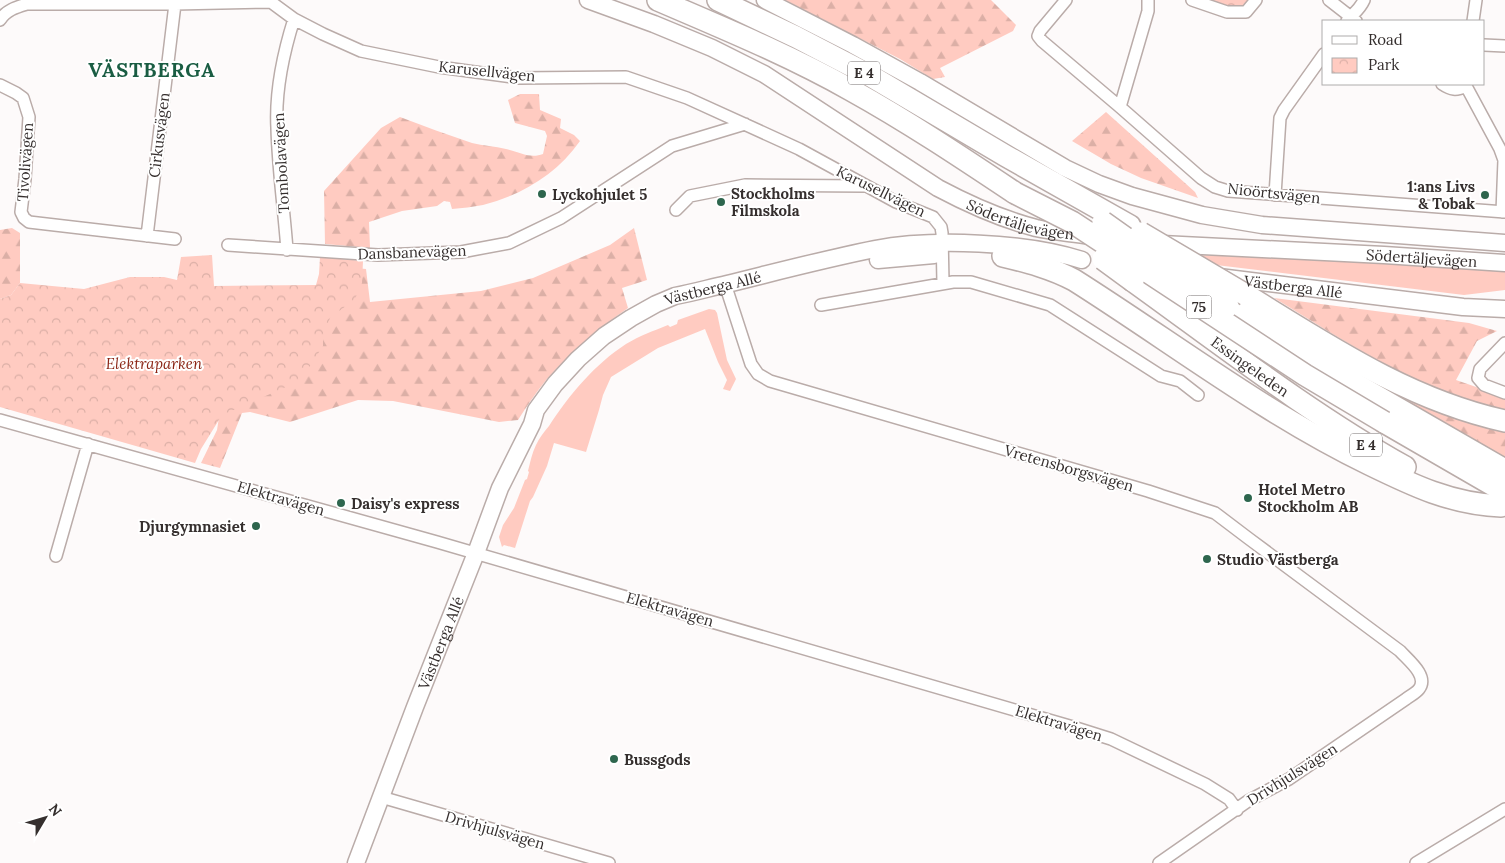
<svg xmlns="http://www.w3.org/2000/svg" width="1505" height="863" font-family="Lora,serif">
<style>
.grass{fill:#ffcbc1}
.forest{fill:url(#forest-firs)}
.park{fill:url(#park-crowns)}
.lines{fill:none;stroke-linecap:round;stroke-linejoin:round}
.street-casing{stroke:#baaca9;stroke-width:14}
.secondary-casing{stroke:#baaca9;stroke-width:19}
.highway-casing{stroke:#baaca9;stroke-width:24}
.street{stroke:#fff;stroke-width:11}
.secondary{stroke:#fff;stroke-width:16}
.highway{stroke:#fff;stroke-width:21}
.highway-bridge-casing{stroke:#baaca9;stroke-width:24;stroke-linecap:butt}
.highway-bridge{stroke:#fff;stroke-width:21}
.poi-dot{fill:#2e664e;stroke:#fff;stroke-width:2}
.labels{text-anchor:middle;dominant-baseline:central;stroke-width:4;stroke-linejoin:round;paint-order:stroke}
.shield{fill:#fff;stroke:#726d6d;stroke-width:1}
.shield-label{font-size:14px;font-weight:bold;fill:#352f2e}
.street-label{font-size:15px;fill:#352f2e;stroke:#fff}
.poi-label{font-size:15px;font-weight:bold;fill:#352f2e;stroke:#fff;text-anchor:start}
.park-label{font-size:15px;font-style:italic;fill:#8b2515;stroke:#fff}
.district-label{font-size:20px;font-weight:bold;letter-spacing:1px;fill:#1a5d43;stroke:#fff}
</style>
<defs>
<pattern id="forest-firs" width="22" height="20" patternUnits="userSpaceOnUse" patternTransform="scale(1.25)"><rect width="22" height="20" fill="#ffcbc1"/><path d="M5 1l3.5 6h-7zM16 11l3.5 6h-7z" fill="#dbafa6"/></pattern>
<pattern id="park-crowns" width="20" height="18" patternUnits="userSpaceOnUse" patternTransform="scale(1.25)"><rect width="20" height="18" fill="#ffcbc1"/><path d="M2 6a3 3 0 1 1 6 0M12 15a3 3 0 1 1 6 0" fill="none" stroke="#dbafa6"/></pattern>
</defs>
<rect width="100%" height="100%" fill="#fdfafa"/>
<path class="grass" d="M 1197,255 L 1389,262 L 1505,270 L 1505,290 L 1464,295 L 1216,265 Z
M 709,309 L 715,310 L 717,313 L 727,360 L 736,379 L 730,391 L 723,389 L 727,380 L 718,362 L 705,329 L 658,348 L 611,377 L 603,395 L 599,410 L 586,452 L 554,443 L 547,466 L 533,497 L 530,501 L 515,548 L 504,545 L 502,547 L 499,537 L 503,525 L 514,508 L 525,480 L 527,479 L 529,472 L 528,471 C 530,463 532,453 536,445 C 539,438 544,432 549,426 C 569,395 595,364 626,344 C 639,336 653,331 668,325 L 670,327 L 677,324 L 678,320 Z"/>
<path class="forest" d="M 785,0 L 991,0 L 1016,25 L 1013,31 L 940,68 L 945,77 L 933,79 L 900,59 Z
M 520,94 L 539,94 L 540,110 L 561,119 L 560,128 L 574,135 L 580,141 C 557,174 522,195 483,205 C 473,207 462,208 452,209 L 450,202 L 444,201 L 437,206 L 402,211 L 369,222 L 370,248 L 325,244 L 324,191 L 381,128 L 400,117 C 424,126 448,135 472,143 C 483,146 495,146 506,149 C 520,152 530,159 543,154 L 547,136 L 545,131 L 515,123 L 508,100 Z
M 1106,112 L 1195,192 L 1198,198 L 1141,178 L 1111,164 L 1072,141 Z
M 12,228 L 20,233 L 20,283 L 11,295 L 0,299 L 0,230 Z
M 634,228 L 647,280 L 622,288 L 628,308 C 598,329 571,352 547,379 C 536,392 527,406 518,420 L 499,422 L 393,401 L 358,400 L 290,422 L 250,412 L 242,413 L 220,468 L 201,463 L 217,430 L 222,398 L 314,298 L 324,265 L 366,269 L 370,302 L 481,291 L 533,278 L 610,245 Z
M 1274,298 L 1469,323 L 1497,331 L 1477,341 L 1456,380 L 1505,397 L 1505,410 C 1420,393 1347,342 1274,298 Z
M 1361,373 L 1424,405 L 1481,427 L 1505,430 L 1505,459 Z"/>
<path class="park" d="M 1209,0 L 1249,0 C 1238,13 1223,4 1209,0 Z
M 212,255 L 214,286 L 316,285 L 319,274 L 320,257 L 363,261 L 362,283 L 355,299 L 330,318 L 323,337 L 323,346 L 300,381 L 222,415 L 201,449 L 195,463 L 0,407 L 0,299 L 11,295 L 20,283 L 84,289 L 130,277 L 164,277 L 177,280 L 181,257 Z"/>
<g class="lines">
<g class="street-casing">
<path id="street" d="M 1066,0 L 1040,31 L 1038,36 L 1042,41 L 1120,107 L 1201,178 L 1215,187 L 1228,191 L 1505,212
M 1192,0 L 1227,12 L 1246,12 L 1256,0
M 1329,0 L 1356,21
M 0,20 C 6,10 17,7 27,4 L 175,4 L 271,2 L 294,19 L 323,34 L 361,51 L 439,67 L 519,78 L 626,77 L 687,98 L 799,149 L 896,202 L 933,217 L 941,227 L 942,233 L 943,283
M 1347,21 C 1353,13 1359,11 1364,0
M 1473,21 L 1476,0
M 1484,45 L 1505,46
M 1442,84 C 1451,90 1456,91 1466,86 L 1500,149 L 1504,160 L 1502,212
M 0,85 L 16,93 L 23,98 L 29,117 L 25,179 L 21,212 L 24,218 L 29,222 L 175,239
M 1120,107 L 1148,11 L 1148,0
M 1275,195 L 1280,118 L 1284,110 L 1324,54
M 676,210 L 690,196 L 745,185 L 865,186
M 147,236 L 175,4
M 228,245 L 378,255 L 461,252 L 509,243 L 561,218 L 672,146 L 745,124
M 287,250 C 284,209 278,168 277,128 C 275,91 283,54 294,19
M 725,284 L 751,364 L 758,374 L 770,381 L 1148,491 L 1215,513 L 1248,538 L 1400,651 C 1408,660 1429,676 1419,689 C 1416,693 1410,696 1406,699 L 1289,779 L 1248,801 L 1159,863
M 821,305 L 953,282 L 971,282 L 1050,305 L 1161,376 L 1180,381 L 1198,395
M 1505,343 L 1480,369 L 1478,378 L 1484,385 L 1505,393
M 0,420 L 437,542 L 1073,727 L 1111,739 L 1205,784 L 1229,799 L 1237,810
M 56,556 L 88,444
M 381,797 L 609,863
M 1416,863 L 1505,809"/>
</g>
<g class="secondary-casing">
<g id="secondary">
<path id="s1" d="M 588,0 L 654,24 L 712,48 L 764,74 L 938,188 C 970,205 1001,219 1036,228 C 1054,232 1072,233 1090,236"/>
<path d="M 765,0 L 853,45 L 920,82 L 1065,168 L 1099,184 L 1132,196 L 1202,215 L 1262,225 L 1505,243"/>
<path id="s2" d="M 1162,244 L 1384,255 L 1505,263"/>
<path d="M 878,260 L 934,255"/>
<path id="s3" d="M 1219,277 L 1463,307 L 1505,309"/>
<path id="s4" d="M 356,863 L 415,707 L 476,553 L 500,488 L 532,424 L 536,410 L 555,384 L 578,359 L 604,336 L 631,318 L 656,304 L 675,296 C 692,293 709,288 727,284 C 776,272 825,259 875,249 C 934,238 1025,242 1082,260"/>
</g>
</g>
<g class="highway-casing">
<g id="highway">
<path d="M 658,0 C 723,28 789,55 851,90 C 907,121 961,157 1015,193"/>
<path d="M 718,0 L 796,37 L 869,75 L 1006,156 L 1130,226"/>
<path d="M 1003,256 C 1028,262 1051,268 1074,280 C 1172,342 1264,413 1369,464 C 1412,485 1451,504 1501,506"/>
<path id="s5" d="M 1133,281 C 1222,345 1309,413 1405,467"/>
<path d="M 1246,295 C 1329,346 1409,400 1505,421"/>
<path d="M 1228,306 L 1312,359 L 1505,470"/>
<path d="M 1384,422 L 1505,492"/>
</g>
</g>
<use href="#street" class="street"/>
<use href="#secondary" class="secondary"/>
<use href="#highway" class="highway"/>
<g class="highway-bridge-casing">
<path id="highway-bridge" d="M 1015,193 L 1072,222 L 1305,375 L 1384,422
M 1103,222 L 1158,261 L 1228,306
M 1141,233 L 1246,295
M 1103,259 L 1133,281"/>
</g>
<use href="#highway-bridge" class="highway-bridge"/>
</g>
<g class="poi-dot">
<circle cx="542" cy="194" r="5"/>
<circle cx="1485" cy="195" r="5"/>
<circle cx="721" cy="202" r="5"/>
<circle cx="1248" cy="498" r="5"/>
<circle cx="341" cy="503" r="5"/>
<circle cx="256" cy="526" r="5"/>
<circle cx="1207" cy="559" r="5"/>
<circle cx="614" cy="759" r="5"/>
</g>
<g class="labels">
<g class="shield">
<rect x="848" y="61.5" width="32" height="23" rx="4"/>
<rect x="1186.5" y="295.5" width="25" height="23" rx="4"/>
<rect x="1350" y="433.5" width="32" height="23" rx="4"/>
</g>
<g class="shield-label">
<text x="864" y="73">E 4</text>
<text x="1199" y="307">75</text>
<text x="1366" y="445">E 4</text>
</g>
<g class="street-label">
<text transform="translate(487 71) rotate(6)">Karusellvägen</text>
<text transform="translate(159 135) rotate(-83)">Cirkusvägen</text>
<text transform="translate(25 162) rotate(-86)">Tivolivägen</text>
<text transform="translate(281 163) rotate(-93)">Tombolavägen</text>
<text transform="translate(881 191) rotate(26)">Karusellvägen</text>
<text transform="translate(1274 193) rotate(6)">Nioörtsvägen</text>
<text stroke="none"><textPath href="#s1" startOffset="488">Södertäljevägen</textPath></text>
<text transform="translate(412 252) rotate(-2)">Dansbanevägen</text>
<text stroke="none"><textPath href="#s2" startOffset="260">Södertäljevägen</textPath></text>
<text stroke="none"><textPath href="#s3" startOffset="75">Västberga Allé</textPath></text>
<text stroke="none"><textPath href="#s4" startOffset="709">Västberga Allé</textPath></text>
<text stroke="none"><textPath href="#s5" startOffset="145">Essingeleden</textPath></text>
<text transform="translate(1069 468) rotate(16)">Vretensborgsvägen</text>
<text transform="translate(281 498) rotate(16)">Elektravägen</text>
<text transform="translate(670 609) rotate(16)">Elektravägen</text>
<text stroke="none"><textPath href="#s4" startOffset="236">Västberga Allé</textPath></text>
<text transform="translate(1059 723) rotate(17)">Elektravägen</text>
<text transform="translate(1292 774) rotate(-32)">Drivhjulsvägen</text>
<text transform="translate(495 830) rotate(16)">Drivhjulsvägen</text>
</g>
<g class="poi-label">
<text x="1475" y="186" text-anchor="end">1:ans Livs<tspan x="1475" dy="17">&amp; Tobak</tspan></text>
<text x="731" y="193">Stockholms<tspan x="731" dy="17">Filmskola</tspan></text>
<text x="552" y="194">Lyckohjulet 5</text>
<text x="1258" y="489">Hotel Metro<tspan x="1258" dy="17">Stockholm AB</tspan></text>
<text x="351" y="503">Daisy's express</text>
<text x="246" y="526" text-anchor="end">Djurgymnasiet</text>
<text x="1217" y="559">Studio Västberga</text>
<text x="624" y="759">Bussgods</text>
</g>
<g class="park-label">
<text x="154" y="363">Elektraparken</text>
</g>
<g class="district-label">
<text x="152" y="69">VÄSTBERGA</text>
</g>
</g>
<rect x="1322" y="20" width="162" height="65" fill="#ffffff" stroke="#aeacab"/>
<rect x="1332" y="36" width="25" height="8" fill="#ffffff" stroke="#aeacab"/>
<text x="1368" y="45" font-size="15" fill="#352f2e">Road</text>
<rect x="1332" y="58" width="25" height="15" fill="url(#park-crowns)" stroke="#aeacab"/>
<text x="1368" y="70" font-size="15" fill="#352f2e">Park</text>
<g transform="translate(45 818) rotate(52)" stroke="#ffffff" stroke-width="4" paint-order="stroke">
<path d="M0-4L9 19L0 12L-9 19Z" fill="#352f2e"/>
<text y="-8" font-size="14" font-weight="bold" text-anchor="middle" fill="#352f2e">N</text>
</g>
</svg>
